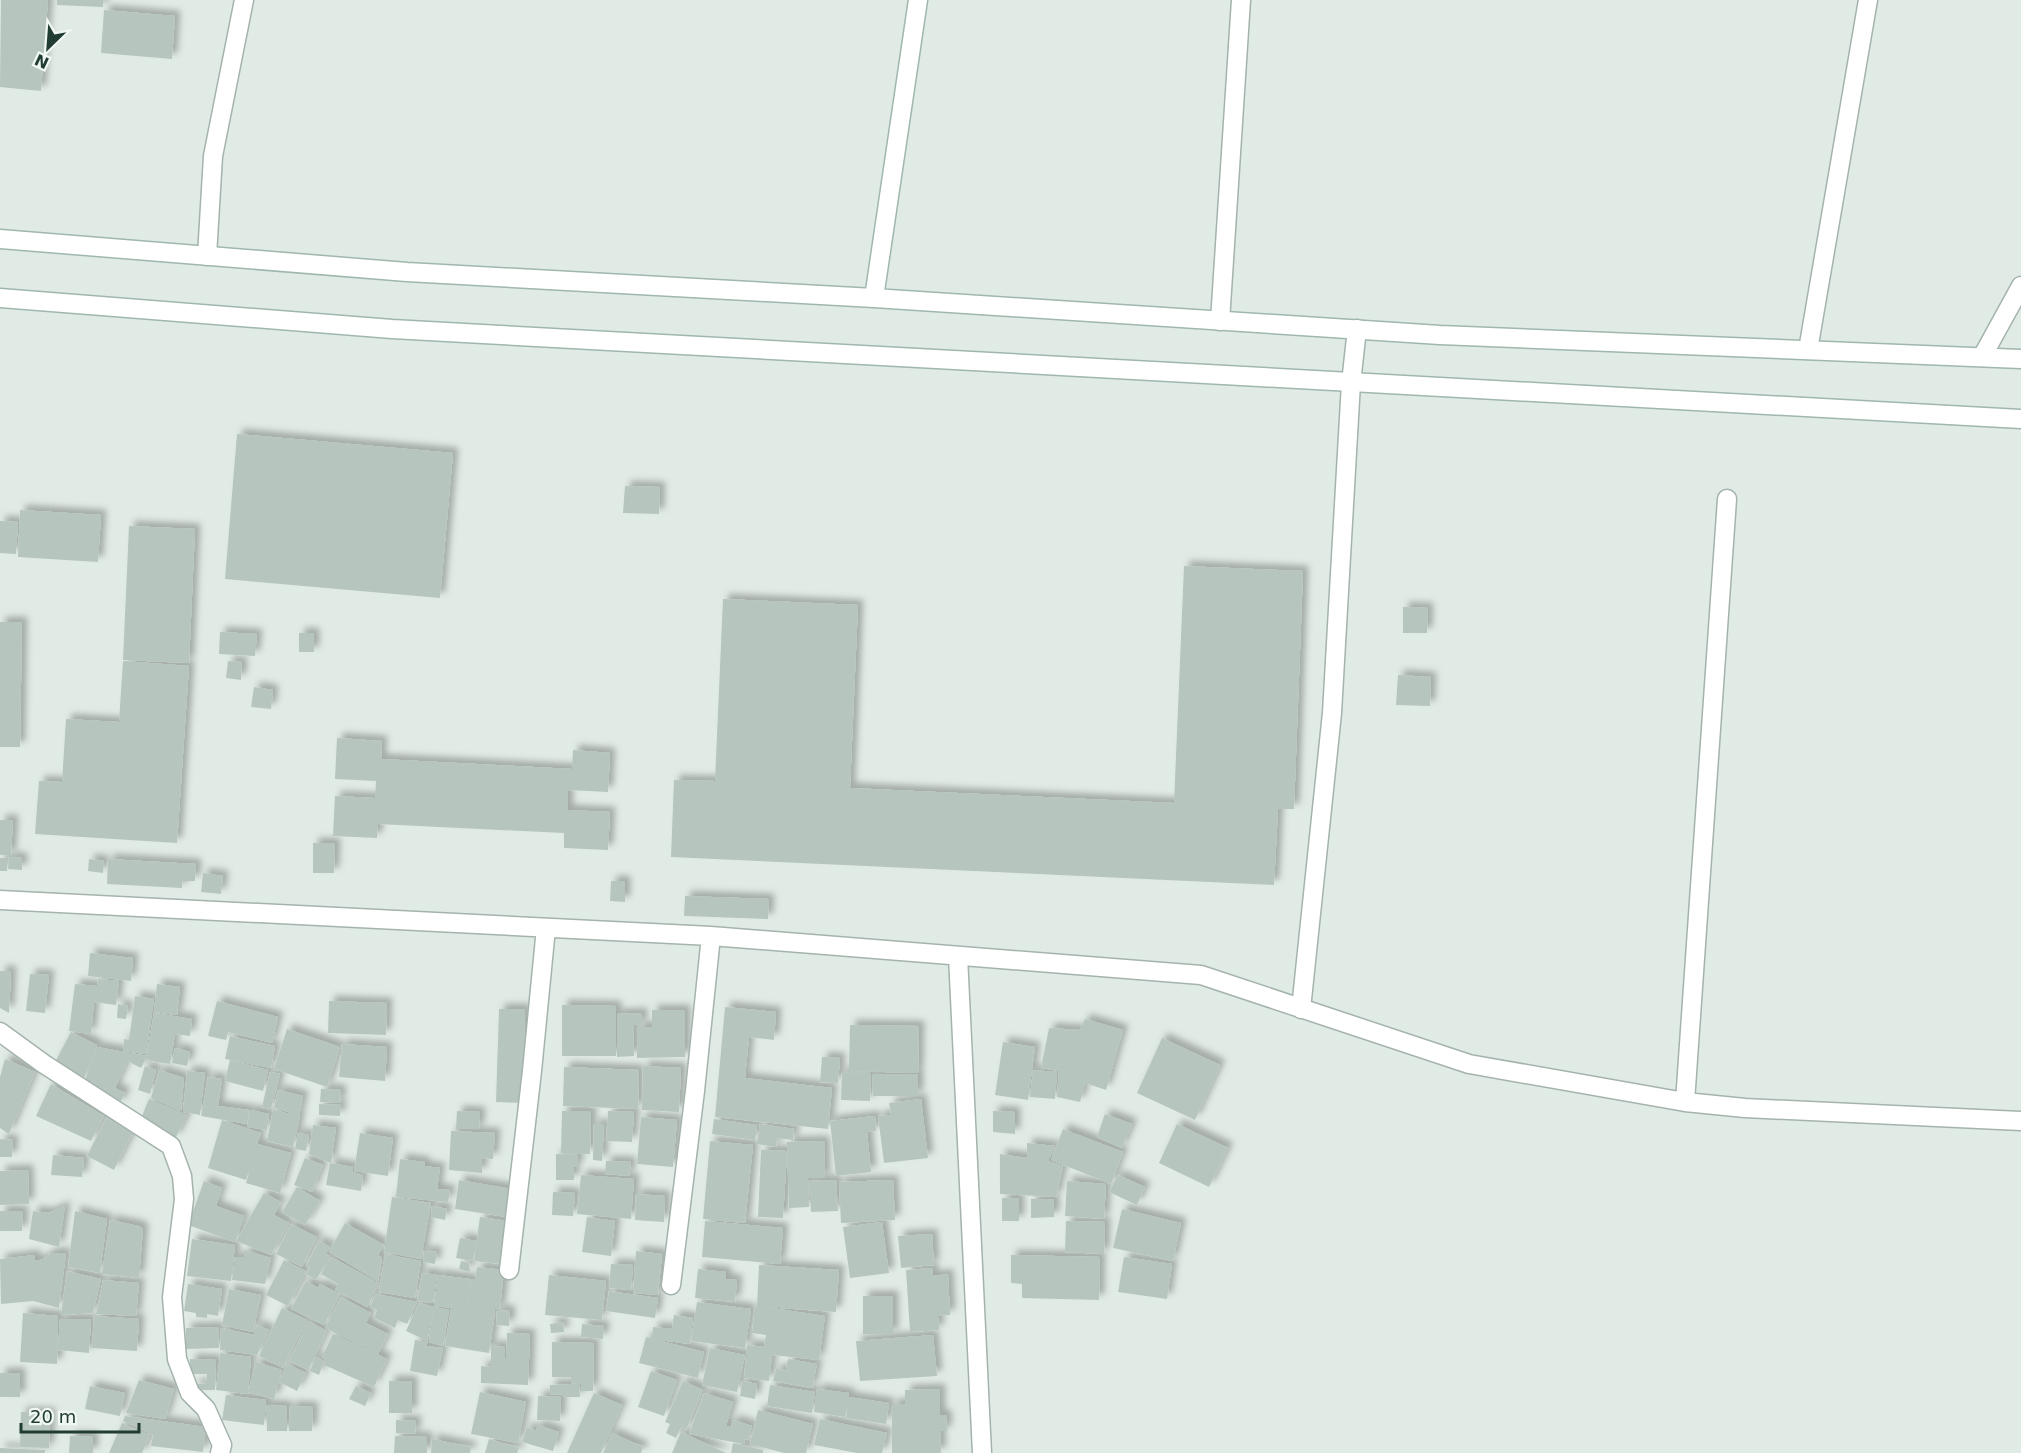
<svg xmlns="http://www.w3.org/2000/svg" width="2021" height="1453" font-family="'DejaVu Sans',sans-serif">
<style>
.building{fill:#b6c6be;filter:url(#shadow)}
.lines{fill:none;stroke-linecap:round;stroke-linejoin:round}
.street-casing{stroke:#a4b3ac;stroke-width:21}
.secondary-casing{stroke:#9fb7ac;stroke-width:21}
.street{stroke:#fff;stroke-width:18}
.secondary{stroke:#fff;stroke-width:18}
</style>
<defs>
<filter id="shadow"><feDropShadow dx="5.5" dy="-5.5" stdDeviation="3" flood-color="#0004"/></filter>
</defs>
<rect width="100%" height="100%" fill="#e1ebe5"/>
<path class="building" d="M 1,0 L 48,0 L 41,91 L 0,87 Z
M 57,0 L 103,0 L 103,7 L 57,5 Z
M 104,10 L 175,16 L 172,59 L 101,53 Z
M 237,434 L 453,453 L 440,598 L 225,579 Z
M 625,486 L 660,487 L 659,514 L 623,513 Z
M 20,510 L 101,515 L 98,562 L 18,557 Z
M 0,521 L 18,522 L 16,554 L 0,553 Z
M 129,526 L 195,529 L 189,663 L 123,660 Z
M 1184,566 L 1303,571 L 1294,809 L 1278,809 L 1274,885 L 671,857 L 674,780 L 715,781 L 723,599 L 858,605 L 850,788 L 1174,803 Z
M 1403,607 L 1428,608 L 1427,633 L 1403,633 Z
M 0,622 L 22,622 L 20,747 L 0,747 Z
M 220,632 L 257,634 L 255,656 L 219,654 Z
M 299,633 L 314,633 L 314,652 L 299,652 Z
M 123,661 L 189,666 L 177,843 L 35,834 L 39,781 L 62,782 L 66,719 L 119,722 Z
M 228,661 L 242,662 L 241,680 L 226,678 Z
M 1398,675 L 1431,677 L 1430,706 L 1396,705 Z
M 254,687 L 273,690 L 271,709 L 251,707 Z
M 337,738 L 382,741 L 381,759 L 572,769 L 573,750 L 610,753 L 608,792 L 568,790 L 568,810 L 610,812 L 608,850 L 564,848 L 564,833 L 378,824 L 377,838 L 333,836 L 335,796 L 375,798 L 376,781 L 335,779 Z
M 0,820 L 13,820 L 11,855 L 0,855 Z
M 313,843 L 335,843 L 334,873 L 313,873 Z
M 9,857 L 22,858 L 22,870 L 8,869 Z
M 0,858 L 7,858 L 7,871 L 0,871 Z
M 89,859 L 104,861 L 103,873 L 88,871 Z
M 108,859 L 196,864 L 195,881 L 182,881 L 182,888 L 107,884 Z
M 203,873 L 223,876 L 221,894 L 201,892 Z
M 611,881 L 625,881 L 625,902 L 610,901 Z
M 685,896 L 769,899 L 768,919 L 684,916 Z
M 90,953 L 133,958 L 131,981 L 88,976 Z
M 0,971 L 11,971 L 9,1013 L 0,1008 Z
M 30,974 L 49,975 L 45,1013 L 26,1011 Z
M 98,979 L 119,981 L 116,1005 L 94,1002 L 91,1034 L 69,1031 L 75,984 L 97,986 Z
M 157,984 L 180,987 L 177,1015 L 154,1012 Z
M 135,996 L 154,999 L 146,1054 L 123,1051 L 124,1039 L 129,1040 Z
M 217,1001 L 278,1017 L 272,1043 L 228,1032 L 226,1040 L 208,1036 Z
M 329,1001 L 387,1003 L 386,1035 L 328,1033 Z
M 118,1004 L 128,1006 L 126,1019 L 117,1018 Z
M 562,1005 L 616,1006 L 616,1056 L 562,1056 Z
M 725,1007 L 776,1012 L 774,1040 L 749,1037 L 745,1078 L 832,1088 L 828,1129 L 715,1117 Z
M 499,1009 L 525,1009 L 523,1103 L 496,1102 Z
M 652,1010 L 685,1010 L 685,1057 L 637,1058 L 637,1027 L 652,1027 Z
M 154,1013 L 192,1019 L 190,1036 L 175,1034 L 170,1064 L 146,1060 Z
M 642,1013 L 642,1025 L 633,1025 L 634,1056 L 617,1057 L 617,1014 Z
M 1085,1019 L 1123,1030 L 1106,1090 L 1085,1083 L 1080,1102 L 1057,1097 L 1059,1071 L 1041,1068 L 1049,1028 L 1080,1030 Z
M 850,1025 L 919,1026 L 918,1073 L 849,1071 Z
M 287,1029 L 340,1047 L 327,1087 L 274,1069 Z
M 71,1032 L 97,1045 L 83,1081 L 55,1062 Z
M 230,1036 L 275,1046 L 271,1068 L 225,1059 Z
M 1162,1038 L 1220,1065 L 1195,1120 L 1137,1093 Z
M 1003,1042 L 1035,1047 L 1028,1100 L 995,1095 Z
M 342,1044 L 387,1047 L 385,1081 L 339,1077 Z
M 97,1047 L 147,1056 L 141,1068 L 127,1061 L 115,1088 L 125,1093 L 119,1105 L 84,1082 Z
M 175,1048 L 190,1052 L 187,1066 L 172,1063 Z
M 822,1057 L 840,1058 L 838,1083 L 820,1082 Z
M 5,1059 L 35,1072 L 9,1134 L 0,1128 L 0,1077 Z
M 230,1060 L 268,1070 L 263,1091 L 225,1081 Z
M 145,1066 L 156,1070 L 150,1094 L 138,1090 Z
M 643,1066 L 681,1068 L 679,1112 L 642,1110 Z
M 564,1067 L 639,1070 L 638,1109 L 563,1106 Z
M 159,1070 L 184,1078 L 181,1111 L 151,1098 Z
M 1033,1070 L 1057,1072 L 1055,1099 L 1030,1097 Z
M 187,1071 L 205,1073 L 200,1115 L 183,1112 Z
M 270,1072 L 280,1074 L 271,1109 L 262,1107 Z
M 842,1072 L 871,1073 L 870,1101 L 841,1100 Z
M 872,1074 L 918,1074 L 918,1096 L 873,1096 Z
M 208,1077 L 222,1079 L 218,1106 L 249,1110 L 247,1124 L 201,1116 Z
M 51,1084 L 104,1116 L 91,1141 L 36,1116 Z
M 321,1089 L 341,1090 L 340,1103 L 320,1102 Z
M 278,1090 L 303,1096 L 299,1115 L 274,1108 Z
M 149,1099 L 187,1115 L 175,1139 L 142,1116 Z
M 921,1099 L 928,1158 L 884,1163 L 878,1116 L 891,1115 L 889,1103 Z
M 319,1104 L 341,1105 L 340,1116 L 319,1115 Z
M 250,1110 L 269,1114 L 267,1130 L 247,1127 Z
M 273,1110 L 300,1116 L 293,1147 L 267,1141 Z
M 457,1111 L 480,1112 L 479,1129 L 456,1129 Z
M 562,1111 L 591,1111 L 590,1154 L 561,1153 Z
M 608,1111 L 634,1112 L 632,1142 L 606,1141 Z
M 993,1111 L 1015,1112 L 1015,1134 L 993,1132 Z
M 1105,1114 L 1132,1124 L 1122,1148 L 1097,1137 Z
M 875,1116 L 876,1131 L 867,1132 L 871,1172 L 836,1176 L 830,1121 Z
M 641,1117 L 677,1120 L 673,1167 L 637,1164 Z
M 106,1118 L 133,1132 L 114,1170 L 87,1156 Z
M 714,1119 L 757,1125 L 755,1140 L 712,1134 Z
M 222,1120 L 261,1133 L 257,1144 L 291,1153 L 280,1193 L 246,1183 L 252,1162 L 246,1180 L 208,1168 Z
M 594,1124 L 604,1124 L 602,1161 L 593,1160 Z
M 760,1124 L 794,1129 L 793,1140 L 777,1138 L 776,1147 L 757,1144 Z
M 1177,1124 L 1228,1148 L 1209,1187 L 1159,1163 Z
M 313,1125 L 336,1128 L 331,1163 L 309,1154 Z
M 1063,1129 L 1123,1152 L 1111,1184 L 1051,1160 Z
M 451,1131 L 495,1133 L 493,1159 L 482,1158 L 482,1173 L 449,1170 Z
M 298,1133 L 309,1135 L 306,1151 L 295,1149 Z
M 360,1133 L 393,1138 L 388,1176 L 354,1171 Z
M 0,1139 L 13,1140 L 12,1157 L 0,1157 Z
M 710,1141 L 753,1145 L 745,1223 L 703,1219 Z
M 824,1141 L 825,1178 L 808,1178 L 809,1207 L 789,1208 L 787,1142 Z
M 1027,1143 L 1055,1146 L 1048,1161 L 1063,1166 L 1056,1197 L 1000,1194 L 1000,1154 L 1027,1158 Z
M 761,1150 L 787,1151 L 783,1218 L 758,1217 Z
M 556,1154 L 578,1155 L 578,1167 L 574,1166 L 574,1180 L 556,1180 Z
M 53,1155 L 84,1158 L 82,1177 L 51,1175 Z
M 305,1158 L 323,1165 L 312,1192 L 294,1185 Z
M 400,1159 L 425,1162 L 424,1166 L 440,1168 L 437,1189 L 450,1190 L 448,1202 L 396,1197 Z
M 606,1161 L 631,1162 L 629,1176 L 605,1174 Z
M 330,1163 L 353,1167 L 352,1172 L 363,1175 L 361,1191 L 326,1185 Z
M 28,1170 L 29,1204 L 0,1205 L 0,1171 Z
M 581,1175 L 634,1179 L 631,1219 L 577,1214 Z
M 1118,1175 L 1145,1187 L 1137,1205 L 1109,1192 Z
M 459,1180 L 512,1189 L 507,1217 L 455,1209 Z
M 836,1180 L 838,1211 L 811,1212 L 809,1181 Z
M 893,1180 L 895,1220 L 841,1223 L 839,1182 Z
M 204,1181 L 222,1188 L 216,1206 L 244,1216 L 235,1242 L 188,1225 Z
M 1067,1181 L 1106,1184 L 1104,1219 L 1065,1216 Z
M 297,1187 L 320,1201 L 305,1225 L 282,1212 Z
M 553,1192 L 575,1193 L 573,1216 L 552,1215 Z
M 264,1193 L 281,1202 L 274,1215 L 289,1223 L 271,1255 L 236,1241 Z
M 636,1194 L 665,1196 L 664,1222 L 635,1220 Z
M 392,1197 L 431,1203 L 421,1259 L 384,1252 Z
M 1002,1198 L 1019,1198 L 1019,1221 L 1002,1221 Z
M 1031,1199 L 1054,1199 L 1054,1217 L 1031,1218 Z
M 65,1206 L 59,1247 L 29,1239 L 33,1211 L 48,1213 Z
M 432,1206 L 447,1209 L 445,1220 L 431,1217 Z
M 1122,1209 L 1181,1223 L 1173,1261 L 1113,1248 Z
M 0,1211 L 23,1211 L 22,1231 L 0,1231 Z
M 75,1211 L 107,1219 L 100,1273 L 68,1267 Z
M 480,1217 L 508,1221 L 502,1264 L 474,1261 Z
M 587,1217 L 615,1221 L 611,1256 L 582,1252 Z
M 110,1220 L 139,1226 L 143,1229 L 139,1278 L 102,1274 Z
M 705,1221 L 783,1228 L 780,1264 L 702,1257 Z
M 1066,1221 L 1105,1222 L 1104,1254 L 1065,1252 Z
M 882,1222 L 889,1273 L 850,1278 L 843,1227 Z
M 345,1223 L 384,1245 L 378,1255 L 382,1258 L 378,1281 L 329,1252 Z
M 291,1224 L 317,1237 L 302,1267 L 276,1254 Z
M 932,1234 L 934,1265 L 901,1268 L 898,1236 Z
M 460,1238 L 476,1241 L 473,1261 L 456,1258 Z
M 192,1239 L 235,1245 L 231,1281 L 187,1276 Z
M 319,1241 L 330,1247 L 326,1254 L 330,1256 L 316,1280 L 306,1274 L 310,1268 L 306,1266 Z
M 244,1250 L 271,1258 L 265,1284 L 232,1280 L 235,1257 L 245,1257 Z
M 424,1251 L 437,1252 L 435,1264 L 423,1262 Z
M 636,1251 L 662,1254 L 658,1295 L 633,1293 Z
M 51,1253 L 66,1253 L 59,1308 L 33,1301 L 1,1304 L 0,1259 L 35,1255 L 35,1261 L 43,1259 Z
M 385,1254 L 421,1261 L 415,1298 L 379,1292 Z
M 1011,1255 L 1100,1257 L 1099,1300 L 1022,1298 L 1022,1284 L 1011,1283 Z
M 331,1257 L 379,1283 L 367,1307 L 335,1290 L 338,1284 L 321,1274 Z
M 1124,1257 L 1172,1264 L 1167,1299 L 1118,1292 Z
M 284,1260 L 306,1271 L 288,1306 L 266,1295 Z
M 461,1261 L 469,1263 L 470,1272 L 459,1269 Z
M 611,1264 L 633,1265 L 631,1290 L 609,1288 Z
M 759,1265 L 839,1270 L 836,1312 L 765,1307 L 825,1316 L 819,1360 L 772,1355 L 769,1381 L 744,1378 L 747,1345 L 764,1347 L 766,1335 L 752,1333 L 755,1306 L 757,1307 Z
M 477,1267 L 504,1270 L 500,1309 L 495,1308 L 494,1319 L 477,1317 L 494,1320 L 489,1353 L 445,1346 L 454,1291 L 451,1308 L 434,1306 L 438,1275 L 470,1279 L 467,1316 L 471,1279 L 475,1279 Z
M 933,1268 L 933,1276 L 948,1274 L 950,1315 L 938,1316 L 939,1330 L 910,1332 L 906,1270 Z
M 698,1269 L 726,1272 L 726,1279 L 737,1280 L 735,1302 L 695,1298 Z
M 67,1271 L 101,1279 L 93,1313 L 61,1315 Z
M 422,1273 L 437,1275 L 433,1303 L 417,1301 Z
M 549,1275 L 606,1281 L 602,1320 L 545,1315 Z
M 103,1280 L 139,1283 L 136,1316 L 96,1314 Z
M 306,1281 L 318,1288 L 320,1284 L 340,1294 L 324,1325 L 291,1309 Z
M 188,1284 L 222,1289 L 218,1316 L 207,1314 L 207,1318 L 196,1317 L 196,1313 L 184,1311 Z
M 229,1289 L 261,1295 L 253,1332 L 222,1325 Z
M 609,1291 L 658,1298 L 655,1318 L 606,1311 Z
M 376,1294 L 417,1302 L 407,1324 L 398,1320 L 395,1328 L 374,1318 L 377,1310 L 370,1307 Z
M 863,1296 L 893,1296 L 893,1334 L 863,1334 Z
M 341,1297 L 371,1313 L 366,1323 L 388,1334 L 378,1354 L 325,1328 Z
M 697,1302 L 751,1309 L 745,1348 L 691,1341 Z
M 419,1303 L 434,1307 L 427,1341 L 406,1331 Z
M 434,1307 L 449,1310 L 443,1346 L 429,1342 Z
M 282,1308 L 307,1320 L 283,1368 L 259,1356 Z
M 497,1310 L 510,1311 L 509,1326 L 496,1325 Z
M 23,1313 L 58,1316 L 57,1364 L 20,1362 Z
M 674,1315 L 693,1318 L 690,1344 L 652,1339 L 653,1327 L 672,1329 Z
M 94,1316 L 139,1319 L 137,1351 L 92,1348 Z
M 60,1319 L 91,1319 L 89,1353 L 58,1350 Z
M 308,1321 L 327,1331 L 308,1370 L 289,1361 Z
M 563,1322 L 564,1332 L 551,1333 L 550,1324 Z
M 582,1324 L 604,1326 L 603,1339 L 581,1337 Z
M 257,1325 L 269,1330 L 257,1355 L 220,1350 L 221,1328 L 254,1335 Z
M 218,1327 L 219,1348 L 186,1349 L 186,1328 Z
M 507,1333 L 530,1334 L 528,1385 L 481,1383 L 481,1366 L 491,1367 L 491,1346 L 505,1347 L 505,1381 Z
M 333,1334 L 387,1359 L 374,1387 L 324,1365 L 326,1359 L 322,1357 Z
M 933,1335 L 937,1376 L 860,1381 L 856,1341 Z
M 646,1337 L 704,1352 L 698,1378 L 639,1363 Z
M 415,1340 L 428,1342 L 426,1346 L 443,1348 L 437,1376 L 410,1371 Z
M 552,1342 L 594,1343 L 593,1391 L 581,1391 L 581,1384 L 571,1383 L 571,1377 L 552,1377 Z
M 710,1348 L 745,1355 L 737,1392 L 702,1385 Z
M 220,1353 L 251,1357 L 248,1394 L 216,1390 Z
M 316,1357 L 324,1361 L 319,1375 L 310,1371 Z
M 190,1359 L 216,1360 L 215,1390 L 194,1390 L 194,1384 L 206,1384 L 207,1374 L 190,1374 Z
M 788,1359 L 817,1364 L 812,1388 L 773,1381 L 776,1369 L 786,1370 Z
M 256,1362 L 282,1370 L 274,1399 L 248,1392 Z
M 287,1364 L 306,1373 L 297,1391 L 279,1382 Z
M 651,1371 L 677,1380 L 664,1416 L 638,1407 Z
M 0,1373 L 20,1373 L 20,1397 L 0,1397 Z
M 139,1380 L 174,1389 L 165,1419 L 126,1413 Z
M 389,1381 L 412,1381 L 412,1413 L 389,1413 Z
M 683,1381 L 703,1390 L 686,1430 L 681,1427 L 676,1438 L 666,1433 L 670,1424 L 665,1422 Z
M 742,1381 L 757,1384 L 755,1399 L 740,1396 Z
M 579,1384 L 580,1397 L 563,1397 L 563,1394 L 550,1395 L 550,1385 Z
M 770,1385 L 815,1392 L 812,1413 L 767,1406 Z
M 90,1386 L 125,1393 L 120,1416 L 85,1409 Z
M 356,1386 L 371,1393 L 365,1406 L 349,1399 Z
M 817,1389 L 849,1393 L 848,1397 L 889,1403 L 886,1424 L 846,1418 L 848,1403 L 845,1417 L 814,1412 Z
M 940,1389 L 940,1415 L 946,1415 L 947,1431 L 940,1431 L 941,1453 L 892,1453 L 892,1404 L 905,1404 L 905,1390 Z
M 480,1392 L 526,1402 L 518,1443 L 471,1434 Z
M 594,1393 L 622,1405 L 601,1453 L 567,1453 Z
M 704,1393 L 733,1402 L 726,1426 L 731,1427 L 733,1420 L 752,1426 L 748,1440 L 745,1439 L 744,1444 L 689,1434 Z
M 226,1395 L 266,1400 L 264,1425 L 222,1420 Z
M 538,1396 L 561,1397 L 560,1421 L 537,1420 Z
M 266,1405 L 287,1406 L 287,1431 L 267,1431 Z
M 290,1406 L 313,1407 L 312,1431 L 289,1431 Z
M 758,1410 L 813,1424 L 806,1453 L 784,1453 L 750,1444 Z
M 21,1412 L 50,1413 L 49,1448 L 20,1447 Z
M 125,1416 L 206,1427 L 203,1452 L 151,1446 L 153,1435 L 123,1421 Z
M 820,1419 L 887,1433 L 882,1453 L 857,1453 L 814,1445 Z
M 396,1420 L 416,1421 L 415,1434 L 396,1433 Z
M 122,1423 L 150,1435 L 142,1453 L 109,1453 Z
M 538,1425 L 559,1432 L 553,1451 L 522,1442 L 527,1427 L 536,1431 Z
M 681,1432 L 726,1453 L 672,1453 Z
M 612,1433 L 643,1447 L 641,1453 L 603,1453 Z
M 70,1436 L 93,1437 L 93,1453 L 69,1453 Z
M 395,1436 L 427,1437 L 427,1453 L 394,1453 Z
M 432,1439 L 471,1447 L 470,1453 L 431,1453 Z
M 489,1439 L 519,1448 L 517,1453 L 485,1453 Z
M 733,1443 L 763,1450 L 763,1453 L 731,1453 Z
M 0,1448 L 45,1450 L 45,1453 L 0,1453 Z"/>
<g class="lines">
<g class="street-casing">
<path id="street" d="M 207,256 L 213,156 L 244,0
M 1220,321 L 1241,0
M 1808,350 L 1868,0
M 1982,357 L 2021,286
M 0,900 L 711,936 L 1201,975 L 1469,1064 L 1685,1102 L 1745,1108 L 2021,1121
M 958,956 L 982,1453
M 1301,1009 L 1332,713 L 1351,383 L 1357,329
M 0,1032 L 44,1064 L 171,1146 L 182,1176 L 184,1199 L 172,1297 L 177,1359 L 190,1393 L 206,1409 L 222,1445 L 220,1453
M 1685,1102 L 1727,499
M 509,1270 L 532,1071 L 546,928
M 671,1285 L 695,1091 L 711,936"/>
</g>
<g class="secondary-casing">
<path id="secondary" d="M 0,239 L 407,272 L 874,298 L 1440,335 L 2021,359
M 0,298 L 392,329 L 2021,419
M 874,298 L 918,0"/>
</g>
<use href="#street" class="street"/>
<use href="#secondary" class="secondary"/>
</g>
<g transform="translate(48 48) rotate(205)" stroke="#f1f8f4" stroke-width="4.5" paint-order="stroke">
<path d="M0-4.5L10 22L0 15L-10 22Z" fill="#213c32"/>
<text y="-9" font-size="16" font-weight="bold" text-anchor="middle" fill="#213c32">N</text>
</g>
<path d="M21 1423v9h118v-9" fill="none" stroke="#213c32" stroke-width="3"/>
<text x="30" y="1423" font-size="18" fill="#213c32" stroke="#f1f8f4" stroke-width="4.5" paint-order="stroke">20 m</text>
</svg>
